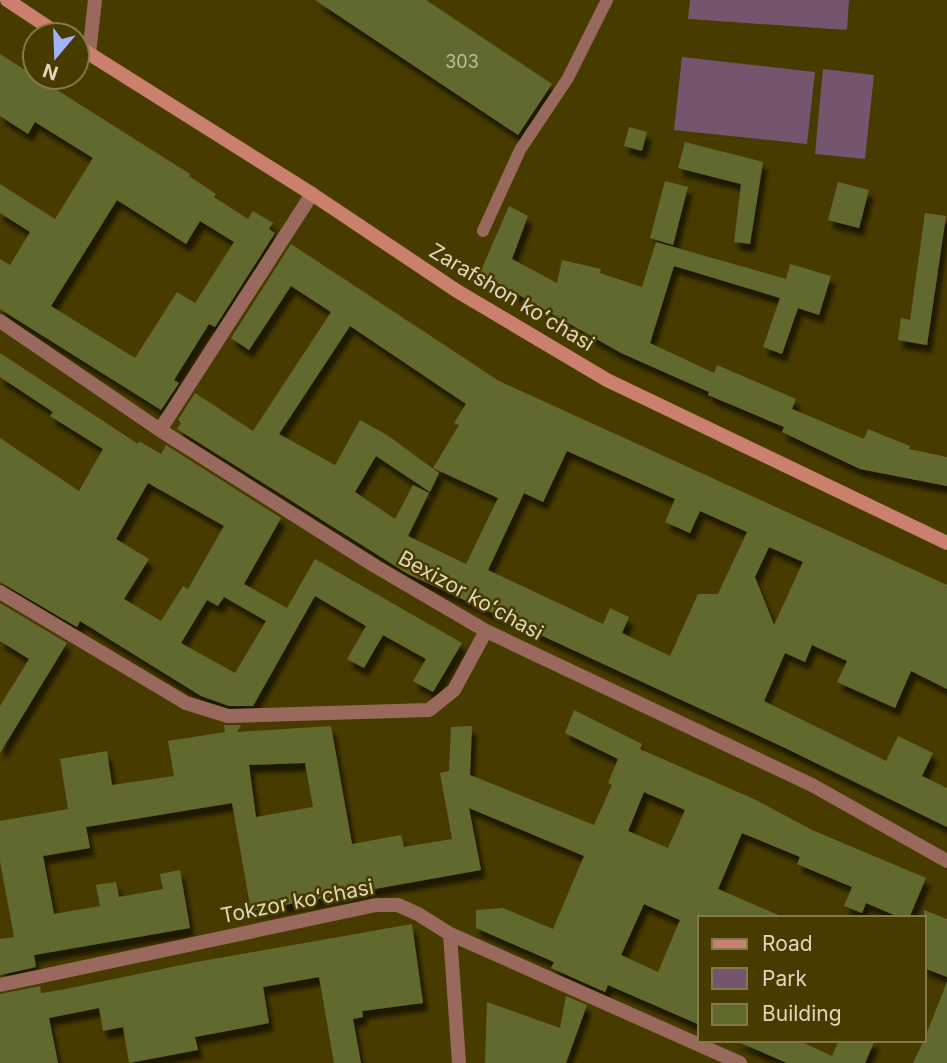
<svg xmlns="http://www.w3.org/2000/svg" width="947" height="1063" font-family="Inter,sans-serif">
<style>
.green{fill:#75556d}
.building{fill:#62692d;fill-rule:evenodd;filter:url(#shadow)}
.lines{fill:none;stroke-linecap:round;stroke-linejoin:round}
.lane{stroke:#98695c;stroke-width:12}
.street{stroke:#98695c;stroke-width:14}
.secondary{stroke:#ca806c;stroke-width:14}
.labels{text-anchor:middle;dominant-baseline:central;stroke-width:5;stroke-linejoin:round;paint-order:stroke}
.number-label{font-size:18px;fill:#bfbc98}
.street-label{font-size:21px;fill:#ded7bc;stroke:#483b00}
</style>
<defs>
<filter id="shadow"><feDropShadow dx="4.5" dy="8" stdDeviation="2" flood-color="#0009"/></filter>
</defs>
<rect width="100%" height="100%" fill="#483b00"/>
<path class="green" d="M 690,0 L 849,0 L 847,30 L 688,19 Z
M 682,57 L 815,72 L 807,144 L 674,130 Z
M 823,69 L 874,75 L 865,159 L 815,154 Z"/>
<path class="building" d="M 315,0 L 426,0 L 552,84 L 518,135 Z
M 0,54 L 190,174 L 189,176 L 216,194 L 214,197 L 248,219 L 253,211 L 273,223 L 269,229 L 275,233 L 215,327 L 209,324 L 174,380 L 179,383 L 161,410 L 0,309 L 0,259 L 10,265 L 30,232 L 0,213 L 0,184 L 55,219 L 93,158 L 35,122 L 28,134 L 0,116 ZM 117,200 L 186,244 L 200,221 L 234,242 L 195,303 L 177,292 L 135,358 L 51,306 Z
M 629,127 L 647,132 L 642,151 L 624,146 Z
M 685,142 L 763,162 L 750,244 L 734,242 L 741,184 L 678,168 Z
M 665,181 L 688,187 L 673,245 L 650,238 Z
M 838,182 L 869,190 L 859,228 L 828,220 Z
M 509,206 L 528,216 L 512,259 L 557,283 L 562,260 L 601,269 L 600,273 L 642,287 L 656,242 L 786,279 L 790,264 L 831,276 L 819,315 L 798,308 L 782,354 L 763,347 L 780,298 L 674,266 L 650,343 L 714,373 L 717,365 L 796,399 L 792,409 L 864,439 L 868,429 L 910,446 L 909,449 L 947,457 L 947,486 L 860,469 L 782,432 L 784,427 L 708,395 L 709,392 L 621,353 L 480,273 Z
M 925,213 L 946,216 L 927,345 L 898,340 L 901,318 L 910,320 Z
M 291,244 L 499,381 L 947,585 L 947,689 L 911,671 L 895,708 L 837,682 L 847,661 L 812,645 L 805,662 L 785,653 L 764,701 L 886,761 L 898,736 L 933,753 L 922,776 L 947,788 L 947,827 L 781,746 L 408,574 L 177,429 L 181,423 L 178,420 L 195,393 L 253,431 L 331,312 L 291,286 L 249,350 L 231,338 ZM 350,326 L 466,404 L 454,423 L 459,425 L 433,468 L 498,498 L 466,564 L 408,536 L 429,493 L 413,485 L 395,519 L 355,492 L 376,456 L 430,492 L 439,473 L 387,435 L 360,420 L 335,465 L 279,434 ZM 567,451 L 675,499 L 665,522 L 690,533 L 700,511 L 747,532 L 718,594 L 698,594 L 670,656 L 622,633 L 629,617 L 610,608 L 603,624 L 488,570 L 524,493 L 543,502 ZM 769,547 L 803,562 L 774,625 L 755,577 Z
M 0,353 L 138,444 L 139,441 L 161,454 L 166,445 L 281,518 L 244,584 L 287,608 L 315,559 L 462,643 L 433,692 L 413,681 L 426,659 L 383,635 L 364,668 L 347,659 L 366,626 L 315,596 L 253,706 L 229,706 L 201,696 L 80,621 L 77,627 L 0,582 L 0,438 L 79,491 L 103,449 L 50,416 L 53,412 L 0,377 ZM 148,483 L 224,526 L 188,589 L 183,586 L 161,621 L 124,599 L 149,559 L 116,539 ZM 224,597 L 266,621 L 235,673 L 181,643 L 207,600 L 218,606 Z
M 0,603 L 67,643 L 0,753 L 0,706 L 29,659 L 0,641 Z
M 574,710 L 642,744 L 640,749 L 756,800 L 812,830 L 926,878 L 909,918 L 901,918 L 866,903 L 862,913 L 844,906 L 852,887 L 797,864 L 800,857 L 742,833 L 718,889 L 785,918 L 700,918 L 700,1025 L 608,985 L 605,992 L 551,968 L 554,962 L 476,928 L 476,910 L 503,908 L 553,929 L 584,856 L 469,808 L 481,870 L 251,911 L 232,803 L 86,827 L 90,848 L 43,856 L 54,914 L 100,906 L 96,885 L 116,882 L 119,897 L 163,889 L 160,874 L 180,870 L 190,928 L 34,955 L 36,967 L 0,975 L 0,939 L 14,937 L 0,861 L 0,821 L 68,809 L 60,759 L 107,751 L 112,785 L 174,776 L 168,741 L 225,732 L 224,725 L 241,725 L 237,732 L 331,726 L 352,844 L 401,835 L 404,847 L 452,839 L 440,773 L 449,771 L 451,727 L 472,726 L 470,775 L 594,825 L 612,785 L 608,783 L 618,759 L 565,733 ZM 305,763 L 313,807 L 256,817 L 249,765 ZM 644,792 L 685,810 L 668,848 L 628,831 ZM 644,904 L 680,920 L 658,972 L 621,955 Z
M 924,910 L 947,919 L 947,977 L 924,968 Z
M 412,924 L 423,1003 L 362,1011 L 363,1017 L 353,1019 L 361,1063 L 334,1063 L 319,977 L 263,987 L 269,1023 L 195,1037 L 198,1050 L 129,1063 L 123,1027 L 103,1031 L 99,1008 L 49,1018 L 58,1063 L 0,1063 L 0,994 L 40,986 L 41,993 L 61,990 L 196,962 Z
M 947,982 L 947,1063 L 913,1063 L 924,1040 Z
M 566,996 L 587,1005 L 566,1063 L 485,1063 L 487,1002 L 560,1028 Z
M 734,1040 L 797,1040 L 832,1056 L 839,1040 L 875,1040 L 865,1063 L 787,1063 Z"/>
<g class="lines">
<path class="lane" d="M 483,231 L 520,150 L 568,78 L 607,0"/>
<path class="street" d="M 89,54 L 95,0
M 0,321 L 160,430 L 375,566 L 486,631 L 812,785 L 947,861
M 160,430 L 312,194
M 0,592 L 186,703 L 228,716 L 429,710 L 454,690 L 486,631
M 450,934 L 459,1063
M 0,985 L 376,905 L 398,905 L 418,914 L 450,934 L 740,1063"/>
<path class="secondary" d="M 7,0 L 60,35
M 77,46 L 312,194 L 457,291 L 607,380 L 947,543"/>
</g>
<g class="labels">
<g class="number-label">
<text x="462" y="61">303</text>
</g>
<g class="street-label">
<text transform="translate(512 297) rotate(31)">Zarafshon koʻchasi</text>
<text transform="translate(471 595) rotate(29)">Bexizor koʻchasi</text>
<text transform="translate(297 901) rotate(-11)">Tokzor koʻchasi</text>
</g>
</g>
<rect x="698" y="916" width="228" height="126" fill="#483b00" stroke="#84794b" stroke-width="2"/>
<rect x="712" y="939" width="35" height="10" fill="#ca806c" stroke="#84794b" stroke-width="2"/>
<text x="762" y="951" font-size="21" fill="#ded7bc">Road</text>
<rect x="712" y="968" width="35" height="21" fill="#75556d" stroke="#84794b" stroke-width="2"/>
<text x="762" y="986" font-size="21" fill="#ded7bc">Park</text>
<rect x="712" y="1004" width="35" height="21" fill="#62692d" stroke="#84794b" stroke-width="2"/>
<text x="762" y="1021" font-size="21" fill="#ded7bc">Building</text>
<g transform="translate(56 56) rotate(199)"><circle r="33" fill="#483b00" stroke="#84794b" stroke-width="2"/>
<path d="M0-5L12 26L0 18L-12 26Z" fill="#a3b2fc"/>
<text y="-10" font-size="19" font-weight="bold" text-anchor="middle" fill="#ded7bc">N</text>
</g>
</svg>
